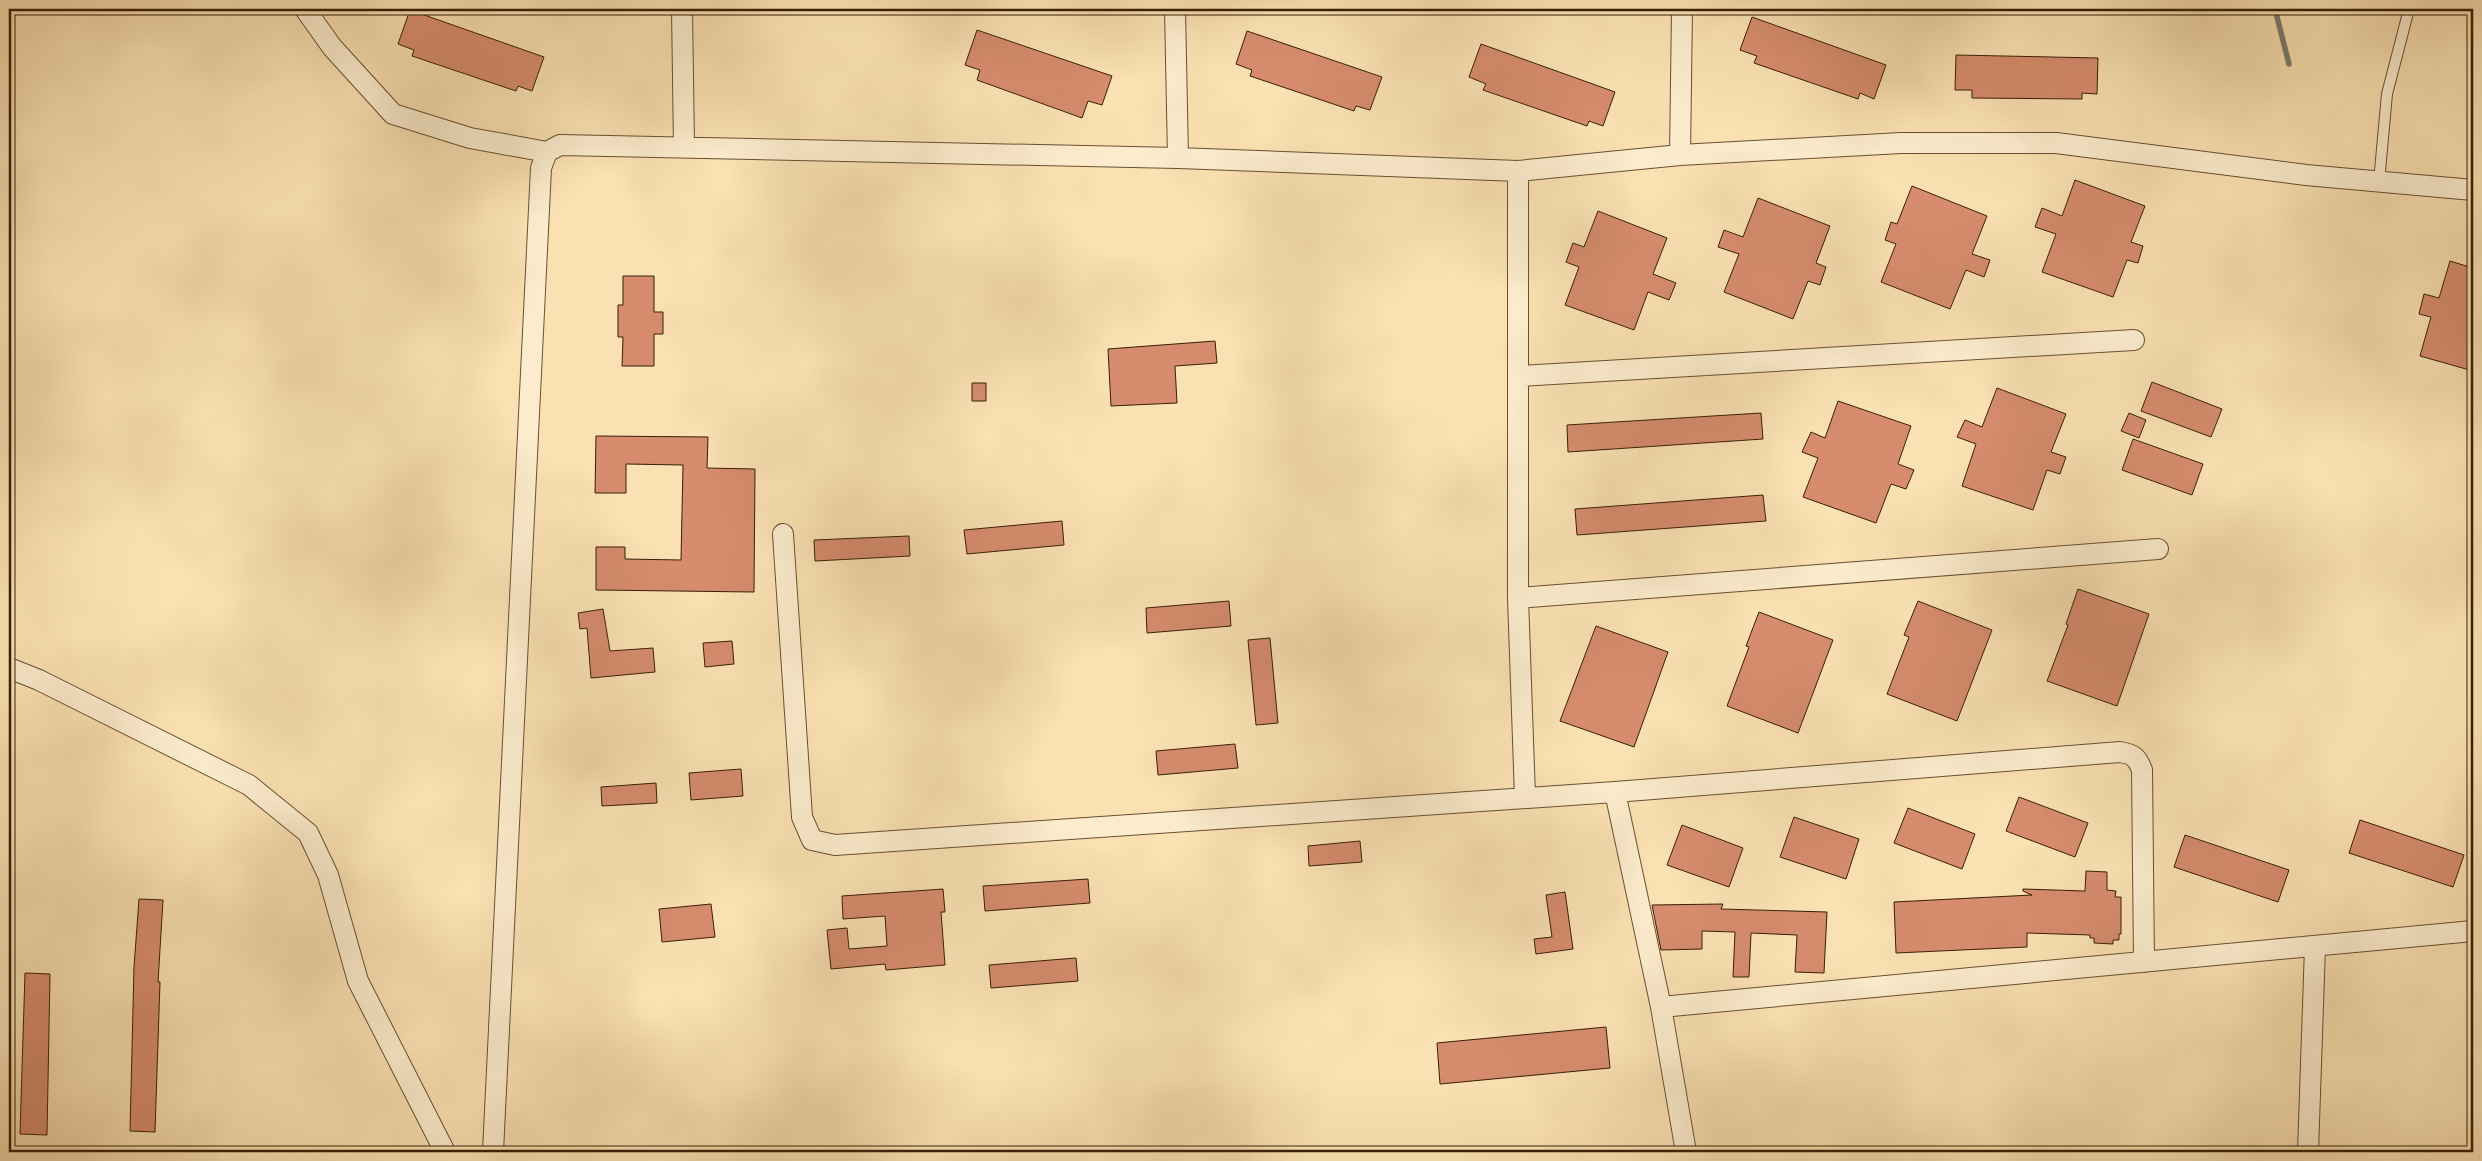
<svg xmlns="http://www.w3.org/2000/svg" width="2482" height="1161" font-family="'IM FELL Great Primer',serif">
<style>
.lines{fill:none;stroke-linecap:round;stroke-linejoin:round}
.stream{stroke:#787d70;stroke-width:5.5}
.building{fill:#d68c6d;stroke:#381f06}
.lane-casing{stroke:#685031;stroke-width:12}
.street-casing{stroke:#685031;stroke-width:22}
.lane{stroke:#fceccd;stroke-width:10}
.street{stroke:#fceccd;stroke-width:20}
</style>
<rect width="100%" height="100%" fill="#fae1b2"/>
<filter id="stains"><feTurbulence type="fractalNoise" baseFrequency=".004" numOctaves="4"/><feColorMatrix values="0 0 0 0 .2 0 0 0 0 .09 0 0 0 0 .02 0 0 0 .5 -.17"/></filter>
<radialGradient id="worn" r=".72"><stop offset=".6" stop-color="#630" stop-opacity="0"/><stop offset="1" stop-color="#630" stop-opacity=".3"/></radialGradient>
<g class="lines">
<path class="stream" d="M 2275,9 L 2289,64"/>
</g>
<path class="building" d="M 410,10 L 544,57 L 532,91 L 518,86 L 516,91 L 412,56 L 414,50 L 398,44 Z
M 1752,17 L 1886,65 L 1874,99 L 1860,93 L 1858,99 L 1754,63 L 1757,56 L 1740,50 Z
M 977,30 L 1112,76 L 1102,105 L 1088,101 L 1082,118 L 977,80 L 980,70 L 965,65 Z
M 1247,31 L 1382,77 L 1370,110 L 1356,106 L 1354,111 L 1250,76 L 1252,70 L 1236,64 Z
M 1481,44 L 1615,92 L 1603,126 L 1589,121 L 1587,126 L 1483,90 L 1486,84 L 1469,77 Z
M 1956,55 L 2098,58 L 2097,94 L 2082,93 L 2082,99 L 1972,98 L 1972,90 L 1955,90 Z
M 2075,180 L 2145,206 L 2131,242 L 2143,246 L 2138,263 L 2127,260 L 2113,297 L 2042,272 L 2056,234 L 2035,227 L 2042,208 L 2062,216 Z
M 1912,186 L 1987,216 L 1972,254 L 1990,260 L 1984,277 L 1966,270 L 1950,309 L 1881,282 L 1896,244 L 1885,240 L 1891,222 L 1897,224 Z
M 1758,198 L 1830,226 L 1816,263 L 1826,267 L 1820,285 L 1808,281 L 1793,319 L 1724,292 L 1739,254 L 1718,247 L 1724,230 L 1743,237 Z
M 1598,211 L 1667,238 L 1653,274 L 1676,283 L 1669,300 L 1648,292 L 1634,330 L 1565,305 L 1579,267 L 1566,262 L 1573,243 L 1584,247 Z
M 2450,261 L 2473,268 L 2473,371 L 2420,356 L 2431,317 L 2419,314 L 2424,294 L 2439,298 Z
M 623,276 L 654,276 L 654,312 L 663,312 L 663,334 L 654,334 L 654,366 L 622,366 L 623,337 L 618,337 L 618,305 L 623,305 Z
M 1215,341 L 1217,363 L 1175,366 L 1177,403 L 1111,406 L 1108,349 Z
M 2152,382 L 2222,409 L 2211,437 L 2141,411 Z
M 972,383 L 986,383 L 986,401 L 972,401 Z
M 1997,388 L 2066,414 L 2051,452 L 2066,457 L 2060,474 L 2047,470 L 2033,510 L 1962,486 L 1976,444 L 1957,437 L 1965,420 L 1982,427 Z
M 1838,401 L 1911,426 L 1898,464 L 1914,470 L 1906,489 L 1891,484 L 1876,523 L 1803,497 L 1818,458 L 1802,452 L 1811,432 L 1825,438 Z
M 1761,413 L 1763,439 L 1568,452 L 1567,425 Z
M 2129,413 L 2146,420 L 2139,438 L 2121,431 Z
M 596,436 L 708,437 L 707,468 L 755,469 L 754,592 L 596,590 L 596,547 L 625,547 L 625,559 L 681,560 L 683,465 L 626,464 L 626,493 L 595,493 Z
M 2133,439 L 2203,464 L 2192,495 L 2122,470 Z
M 1763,495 L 1766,521 L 1577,535 L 1575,509 Z
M 1062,521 L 1064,545 L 967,554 L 964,530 Z
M 909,536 L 910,556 L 815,561 L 814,540 Z
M 2078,589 L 2149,614 L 2117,706 L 2047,681 L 2068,625 L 2066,624 Z
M 1229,601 L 1231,626 L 1147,633 L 1146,608 Z
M 1918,601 L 1992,630 L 1957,721 L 1887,694 L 1909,637 L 1904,635 Z
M 603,609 L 610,651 L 653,648 L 655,672 L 591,678 L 587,628 L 580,629 L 578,613 Z
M 1759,612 L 1833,640 L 1798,733 L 1727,706 L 1749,647 L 1746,646 Z
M 1596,626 L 1668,652 L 1634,747 L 1560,721 Z
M 1270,638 L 1278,723 L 1256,725 L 1248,640 Z
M 732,641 L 734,664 L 705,667 L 703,643 Z
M 1235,744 L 1238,768 L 1158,775 L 1156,751 Z
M 741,769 L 743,796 L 691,800 L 689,773 Z
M 656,783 L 657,803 L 602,806 L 601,787 Z
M 2019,797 L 2088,823 L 2075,857 L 2006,831 Z
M 1908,808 L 1975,834 L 1962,869 L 1894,843 Z
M 1794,817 L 1859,839 L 1846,879 L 1780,857 Z
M 2360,820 L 2464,855 L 2453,887 L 2349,853 Z
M 1682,825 L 1743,848 L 1729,887 L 1667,865 Z
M 2185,835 L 2289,870 L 2278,902 L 2174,867 Z
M 1360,841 L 1362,862 L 1309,866 L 1308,846 Z
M 2086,871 L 2107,872 L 2107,890 L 2116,891 L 2115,897 L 2121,897 L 2121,934 L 2119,934 L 2119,940 L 2113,940 L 2113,944 L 2094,943 L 2094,938 L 2090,938 L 2090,935 L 2027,933 L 2027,947 L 1896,953 L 1894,902 L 2032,895 L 2023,891 L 2023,889 L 2085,891 Z
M 1088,879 L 1090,903 L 985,911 L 983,886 Z
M 943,889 L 945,912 L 941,912 L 945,965 L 886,970 L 885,964 L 831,969 L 827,930 L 847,928 L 849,949 L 887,946 L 885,916 L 843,919 L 842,896 Z
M 1565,892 L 1573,949 L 1536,954 L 1534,939 L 1552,937 L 1546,895 Z
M 139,899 L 163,900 L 158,982 L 160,982 L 155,1132 L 130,1131 L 134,967 Z
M 711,904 L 715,937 L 662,942 L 659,909 Z
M 1723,904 L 1721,909 L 1827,912 L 1824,973 L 1795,972 L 1797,935 L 1751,933 L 1749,977 L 1733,977 L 1735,932 L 1702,931 L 1702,949 L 1661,950 L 1652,905 Z
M 1076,958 L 1078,981 L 991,988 L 989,965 Z
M 25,973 L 50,974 L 47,1135 L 20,1134 Z
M 1606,1027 L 1610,1068 L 1440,1084 L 1437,1043 Z"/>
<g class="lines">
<g class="lane-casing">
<path id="lane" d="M 2379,182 L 2387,94 L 2409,9"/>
</g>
<g class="street-casing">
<path id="street" d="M 305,9 L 332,47 L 393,114 L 470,138 L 547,152 L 560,145 L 1178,158 L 1518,171 L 1680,155 L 1901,143 L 2056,143 L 2306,175 L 2473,190
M 682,9 L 684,147
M 1175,9 L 1178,158
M 1680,155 L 1682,9
M 1518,171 L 1518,598 L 1525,797
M 1519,376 L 2134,340
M 783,534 L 802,817 L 812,840 L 835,845 L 1615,792 L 2120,752 C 2133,754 2137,757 2142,770 L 2144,962
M 1518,598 L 2158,549
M 9,668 L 39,680 L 249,785 L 308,833 L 328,875 L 358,981 L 445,1152
M 1615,792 L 1661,1007
M 493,1152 L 541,168 L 547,152
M 1686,1152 L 1661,1007 L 2473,931
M 2308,1152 L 2315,947"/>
</g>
<use href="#lane" class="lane"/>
<use href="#street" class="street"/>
</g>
<rect width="2482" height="1161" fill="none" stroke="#fae1b2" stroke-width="30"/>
<rect x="10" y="10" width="2462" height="1141" fill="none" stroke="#381f06" stroke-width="2.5"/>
<rect x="15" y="15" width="2452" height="1131" fill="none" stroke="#381f06"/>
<rect width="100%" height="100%" filter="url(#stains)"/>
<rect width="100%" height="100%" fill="url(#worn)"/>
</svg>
